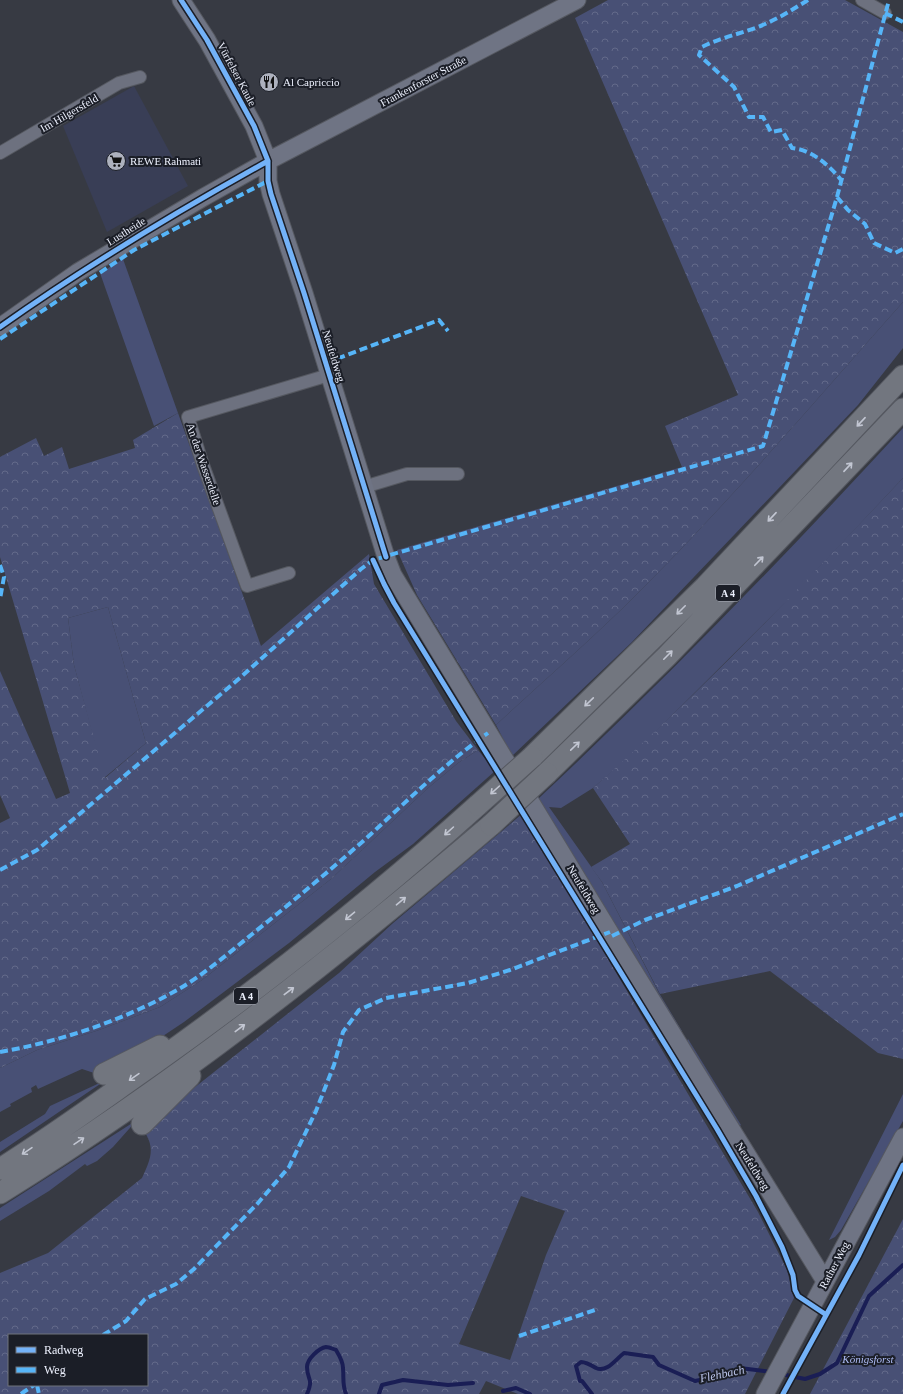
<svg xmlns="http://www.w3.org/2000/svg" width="903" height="1394" font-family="Georgia,serif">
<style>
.built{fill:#393e56}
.grass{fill:#485075}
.forest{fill:url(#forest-crowns);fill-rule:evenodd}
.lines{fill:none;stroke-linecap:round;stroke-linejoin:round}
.stream{stroke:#1a1e55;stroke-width:4}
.street-casing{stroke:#555860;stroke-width:14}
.secondary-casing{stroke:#555860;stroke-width:19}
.highway-casing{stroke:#555860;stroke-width:23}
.street{stroke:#6d717f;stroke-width:12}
.secondary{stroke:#6f7484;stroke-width:17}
.highway{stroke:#72767f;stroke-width:21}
.highway-bridge-casing{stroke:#555860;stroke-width:23;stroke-linecap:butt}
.highway-bridge{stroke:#72767f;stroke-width:21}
.quiet{stroke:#56b5f8;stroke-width:4;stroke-dasharray:8 4;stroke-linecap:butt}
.cycleway-casing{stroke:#1b1e27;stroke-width:8}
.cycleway{stroke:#73b2f8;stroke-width:5}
.oneway{stroke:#c2c6d2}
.labels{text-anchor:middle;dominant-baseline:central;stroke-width:4;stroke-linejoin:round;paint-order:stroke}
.shield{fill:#1b1e27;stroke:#aeb2be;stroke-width:1}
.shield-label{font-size:10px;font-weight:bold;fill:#edf1fe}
.street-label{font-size:11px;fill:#edf1fe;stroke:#1b1e27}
.poi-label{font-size:11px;fill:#edf1fe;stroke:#1b1e27;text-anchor:start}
.park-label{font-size:11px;font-style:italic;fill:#aebcf5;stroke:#1b1e27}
.water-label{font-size:12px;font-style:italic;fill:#bec8ee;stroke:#1b1e27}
</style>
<defs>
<pattern id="forest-crowns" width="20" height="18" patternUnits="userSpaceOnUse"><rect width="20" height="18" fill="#485075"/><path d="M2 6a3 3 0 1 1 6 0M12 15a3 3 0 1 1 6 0" fill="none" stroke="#636a8a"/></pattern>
</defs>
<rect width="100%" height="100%" fill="#373a43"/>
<path class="built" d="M 134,86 L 188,186 L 107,232 L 63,126 Z"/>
<path class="grass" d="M 123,259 L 178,413 L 154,426 L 100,273 Z
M 903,302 L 903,348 L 858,405 L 632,642 L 512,756 L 496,725 C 543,681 592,639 638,593 C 731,500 816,400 903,302 Z
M 903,428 L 903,478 L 798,590 L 636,751 L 593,788 L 561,808 L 549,807 L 602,882 L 659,993 L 682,1031 L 679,1033 L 537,800 C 664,681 785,556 903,428 Z
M 108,607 L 146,743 L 104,778 L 74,665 L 68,618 Z
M 478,750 L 495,771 L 413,844 L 375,872 L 289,943 L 184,1022 L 151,1044 L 104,1069 L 94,1073 L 82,1069 L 38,1089 L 36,1085 L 31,1088 L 32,1092 L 10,1104 L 11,1106 L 0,1112 L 0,1068 L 37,1050 L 99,1030 L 160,1007 L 202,980 L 331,879 L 428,788 L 458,763 Z
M 688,1039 L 741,1125 L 738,1127 L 686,1043 Z
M 106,1080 L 0,1152 L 0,1142 L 45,1114 L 50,1106 Z
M 903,1094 L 903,1121 L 841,1230 L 835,1237 L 829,1240 Z
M 137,1120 L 113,1147 L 97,1161 L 87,1166 L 85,1164 L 49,1191 L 0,1221 L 0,1208 Z"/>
<path class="forest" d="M 608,0 L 845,0 L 903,32 L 903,302 C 816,400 731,500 638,593 C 592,639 543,681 496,725 L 417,595 L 397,550 L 682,467 L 665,426 L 738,395 L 575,18 Z
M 178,413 L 261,646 L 369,554 L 374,584 L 456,721 L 478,750 L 458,763 L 428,788 L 331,879 L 202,980 L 160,1007 L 99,1030 L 37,1050 L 0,1068 L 0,823 L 10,818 L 0,795 L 0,671 L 56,799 L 70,793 L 0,557 L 0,457 L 36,438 L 44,456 L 62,447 L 69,469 L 135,448 L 133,440 ZM 108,607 L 146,743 L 105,778 L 74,665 L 68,618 Z
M 903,478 L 903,1059 L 878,1053 L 770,971 L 660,994 L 602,882 L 591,867 L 630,844 L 593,788 C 703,691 803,584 903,478 Z
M 522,814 L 758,1212 L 787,1270 L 794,1298 L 745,1394 L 518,1394 L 486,1381 L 479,1394 L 0,1394 L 0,1273 L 48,1253 L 142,1178 C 150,1160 156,1149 144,1131 L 146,1126 L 339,973 L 392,924 ZM 521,1196 L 565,1211 L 546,1255 L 510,1360 L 459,1344 ZM 9,1335 L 147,1335 L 147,1385 L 9,1385 Z
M 903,1219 L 903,1394 L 810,1394 Z"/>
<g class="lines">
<path class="stream" d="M 781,1374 L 805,1379 L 820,1374 L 837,1363 L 869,1296 L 903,1265
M 503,1391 L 516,1388 L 530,1394
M 307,1394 C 314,1378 307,1380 307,1367 C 307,1359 319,1348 326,1347 C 329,1347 333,1349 336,1350 C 339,1355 343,1361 343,1368 C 344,1378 342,1384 346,1394
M 379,1394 L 382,1385 L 403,1380 L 448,1385 L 473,1383
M 592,1394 L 582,1381 L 580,1381 L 576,1366 L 581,1362 C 586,1362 591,1365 596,1368 C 607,1373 616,1359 624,1353 L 653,1357 L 659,1365 L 695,1381 L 725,1375 L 740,1368 L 772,1372"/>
<g class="street-casing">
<path id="street" d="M 862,0 L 885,13
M 0,153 L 119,83 L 140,77
M 364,487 L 407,474 L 458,474
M 289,573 L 247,586 L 203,465 L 188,417 L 329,375"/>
</g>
<g class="secondary-casing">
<path id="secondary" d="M 181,0 L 207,40 L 254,126 L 268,161 L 268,181 L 271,194 L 304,293 L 386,557 L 393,575 L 612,936 L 825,1281
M 0,327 L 78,272 L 204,197 L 268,161 L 577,0
M 765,1394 L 903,1137"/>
</g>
<g class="highway-casing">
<path id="highway" d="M 532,757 L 705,587 L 903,376
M 547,773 L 667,656 L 903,409
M 104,1074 L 160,1046
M 142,1124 L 190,1076
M 0,1169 C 52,1137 102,1100 152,1065 C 266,984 375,898 478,805
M 0,1193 C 174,1085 335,958 491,825"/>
</g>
<use href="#street" class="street"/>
<use href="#secondary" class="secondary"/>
<use href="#highway" class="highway"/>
<g class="highway-bridge-casing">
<path id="highway-bridge" d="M 478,805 L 532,757
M 491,825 L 547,773"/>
</g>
<use href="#highway-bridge" class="highway-bridge"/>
<path class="quiet" d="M 808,0 C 792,10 776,20 758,27 C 739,34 720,38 702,47 L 699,55 L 734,87 L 749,117 L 763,117 L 771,132 L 782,130 L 792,148 C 812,150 829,165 842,181
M 885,13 L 903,22
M 837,197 L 848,210 L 865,224 L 874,243 L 895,253 L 903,249
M 0,339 L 134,250 L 268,181
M 326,363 L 439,320 L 448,331
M 0,565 L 4,577 L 0,599
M 0,870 L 37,850 L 241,677 L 361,569 L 373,560 L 763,446 L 837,197 L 889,0
M 612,936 L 645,920 L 737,886 L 903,814
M 0,1052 C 62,1041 124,1020 179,989 C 203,975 229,953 251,935 C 292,902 332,869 371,834 C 409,799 446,763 488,733
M 103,1335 L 126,1321 L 145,1299 L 176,1284 L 194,1269 L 258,1203 L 289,1167 L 316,1111 L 334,1065 L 343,1032 L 359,1010 L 386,998 L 468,983 L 510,970 L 610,932
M 519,1336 L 595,1310
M 37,1385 L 39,1394
M 21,1394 L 34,1385"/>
<g class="cycleway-casing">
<path id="cycleway" d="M 181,0 L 207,40 L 254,126 L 268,161 L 268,181 L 271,194 L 304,293 L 386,557
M 0,327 C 86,266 176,212 268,161
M 373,560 L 384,584 L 394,603 L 717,1129 L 756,1196 L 782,1247 L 793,1275 L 795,1290 L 798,1296 L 825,1314
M 783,1394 L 859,1255 L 903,1165"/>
</g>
<use href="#cycleway" class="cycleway"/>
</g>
<defs><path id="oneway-shaft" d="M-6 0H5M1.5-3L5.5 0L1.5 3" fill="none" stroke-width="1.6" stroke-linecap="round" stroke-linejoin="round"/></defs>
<g class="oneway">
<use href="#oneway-shaft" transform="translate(861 422) rotate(133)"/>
<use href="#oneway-shaft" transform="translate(848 467) rotate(-47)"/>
<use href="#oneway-shaft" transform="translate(772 517) rotate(133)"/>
<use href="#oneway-shaft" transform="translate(759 561) rotate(-46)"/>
<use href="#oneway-shaft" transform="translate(681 610) rotate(135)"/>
<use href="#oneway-shaft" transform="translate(668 655) rotate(-45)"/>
<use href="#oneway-shaft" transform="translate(589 702) rotate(136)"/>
<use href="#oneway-shaft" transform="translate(575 746) rotate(-44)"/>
<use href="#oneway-shaft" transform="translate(495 790) rotate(138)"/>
<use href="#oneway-shaft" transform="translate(449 831) rotate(138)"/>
<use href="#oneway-shaft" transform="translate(401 901) rotate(-40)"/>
<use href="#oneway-shaft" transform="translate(350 916) rotate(140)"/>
<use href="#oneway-shaft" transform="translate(289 991) rotate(-37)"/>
<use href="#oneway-shaft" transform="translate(240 1028) rotate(-37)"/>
<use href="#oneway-shaft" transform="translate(134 1077) rotate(145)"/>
<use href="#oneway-shaft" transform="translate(79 1141) rotate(-34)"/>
<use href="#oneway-shaft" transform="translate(27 1151) rotate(146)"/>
</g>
<defs>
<g id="restaurant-disc" transform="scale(1)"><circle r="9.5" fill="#adb1bd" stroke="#1b1e27"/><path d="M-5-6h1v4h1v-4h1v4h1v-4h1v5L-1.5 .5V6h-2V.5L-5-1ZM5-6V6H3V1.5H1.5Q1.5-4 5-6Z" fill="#111"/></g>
<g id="supermarket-disc" transform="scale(1)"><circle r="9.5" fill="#adb1bd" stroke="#1b1e27"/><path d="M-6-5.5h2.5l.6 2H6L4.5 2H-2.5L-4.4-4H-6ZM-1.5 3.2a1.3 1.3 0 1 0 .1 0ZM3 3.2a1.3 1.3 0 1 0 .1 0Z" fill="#111"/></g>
</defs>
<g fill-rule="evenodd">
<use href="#restaurant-disc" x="269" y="82"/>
<use href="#supermarket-disc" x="116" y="161"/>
</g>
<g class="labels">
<g class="shield">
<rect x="716" y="585" width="24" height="16" rx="3"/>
<rect x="234" y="988" width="24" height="16" rx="3"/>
</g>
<g class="shield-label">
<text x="728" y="593">A 4</text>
<text x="246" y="996">A 4</text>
</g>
<g class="street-label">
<text transform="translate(237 74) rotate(62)">Vürfelser Kaule</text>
<text transform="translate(423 81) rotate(-28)">Frankenforster Straße</text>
<text transform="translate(69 113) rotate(-30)">Im Hilgersfeld</text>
<text transform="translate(126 231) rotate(-32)">Lustheide</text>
<text transform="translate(334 356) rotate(73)">Neufeldweg</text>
<text transform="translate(204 464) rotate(71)">An der Wasserdelle</text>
<text transform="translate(584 889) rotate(59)">Neufeldweg</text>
<text transform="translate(753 1166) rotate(58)">Neufeldweg</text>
<text transform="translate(834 1265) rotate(-62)">Rather Weg</text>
</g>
<g class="poi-label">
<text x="283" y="82">Al Capriccio</text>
<text x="130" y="161">REWE Rahmati</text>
</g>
<g class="park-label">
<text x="868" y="1359">Königsforst</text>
</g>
<g class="water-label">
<text transform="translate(722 1374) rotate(-12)">Flehbach</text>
</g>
</g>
<rect x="8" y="1334" width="140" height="52" fill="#1b1e27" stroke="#6f727d"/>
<rect x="16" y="1347" width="20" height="6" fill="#73b2f8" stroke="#6f727d"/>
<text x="44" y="1354" font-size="12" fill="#edf1fe">Radweg</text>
<rect x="16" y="1367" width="20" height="6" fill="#56b5f8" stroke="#6f727d"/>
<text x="44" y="1374" font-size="12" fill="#edf1fe">Weg</text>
</svg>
